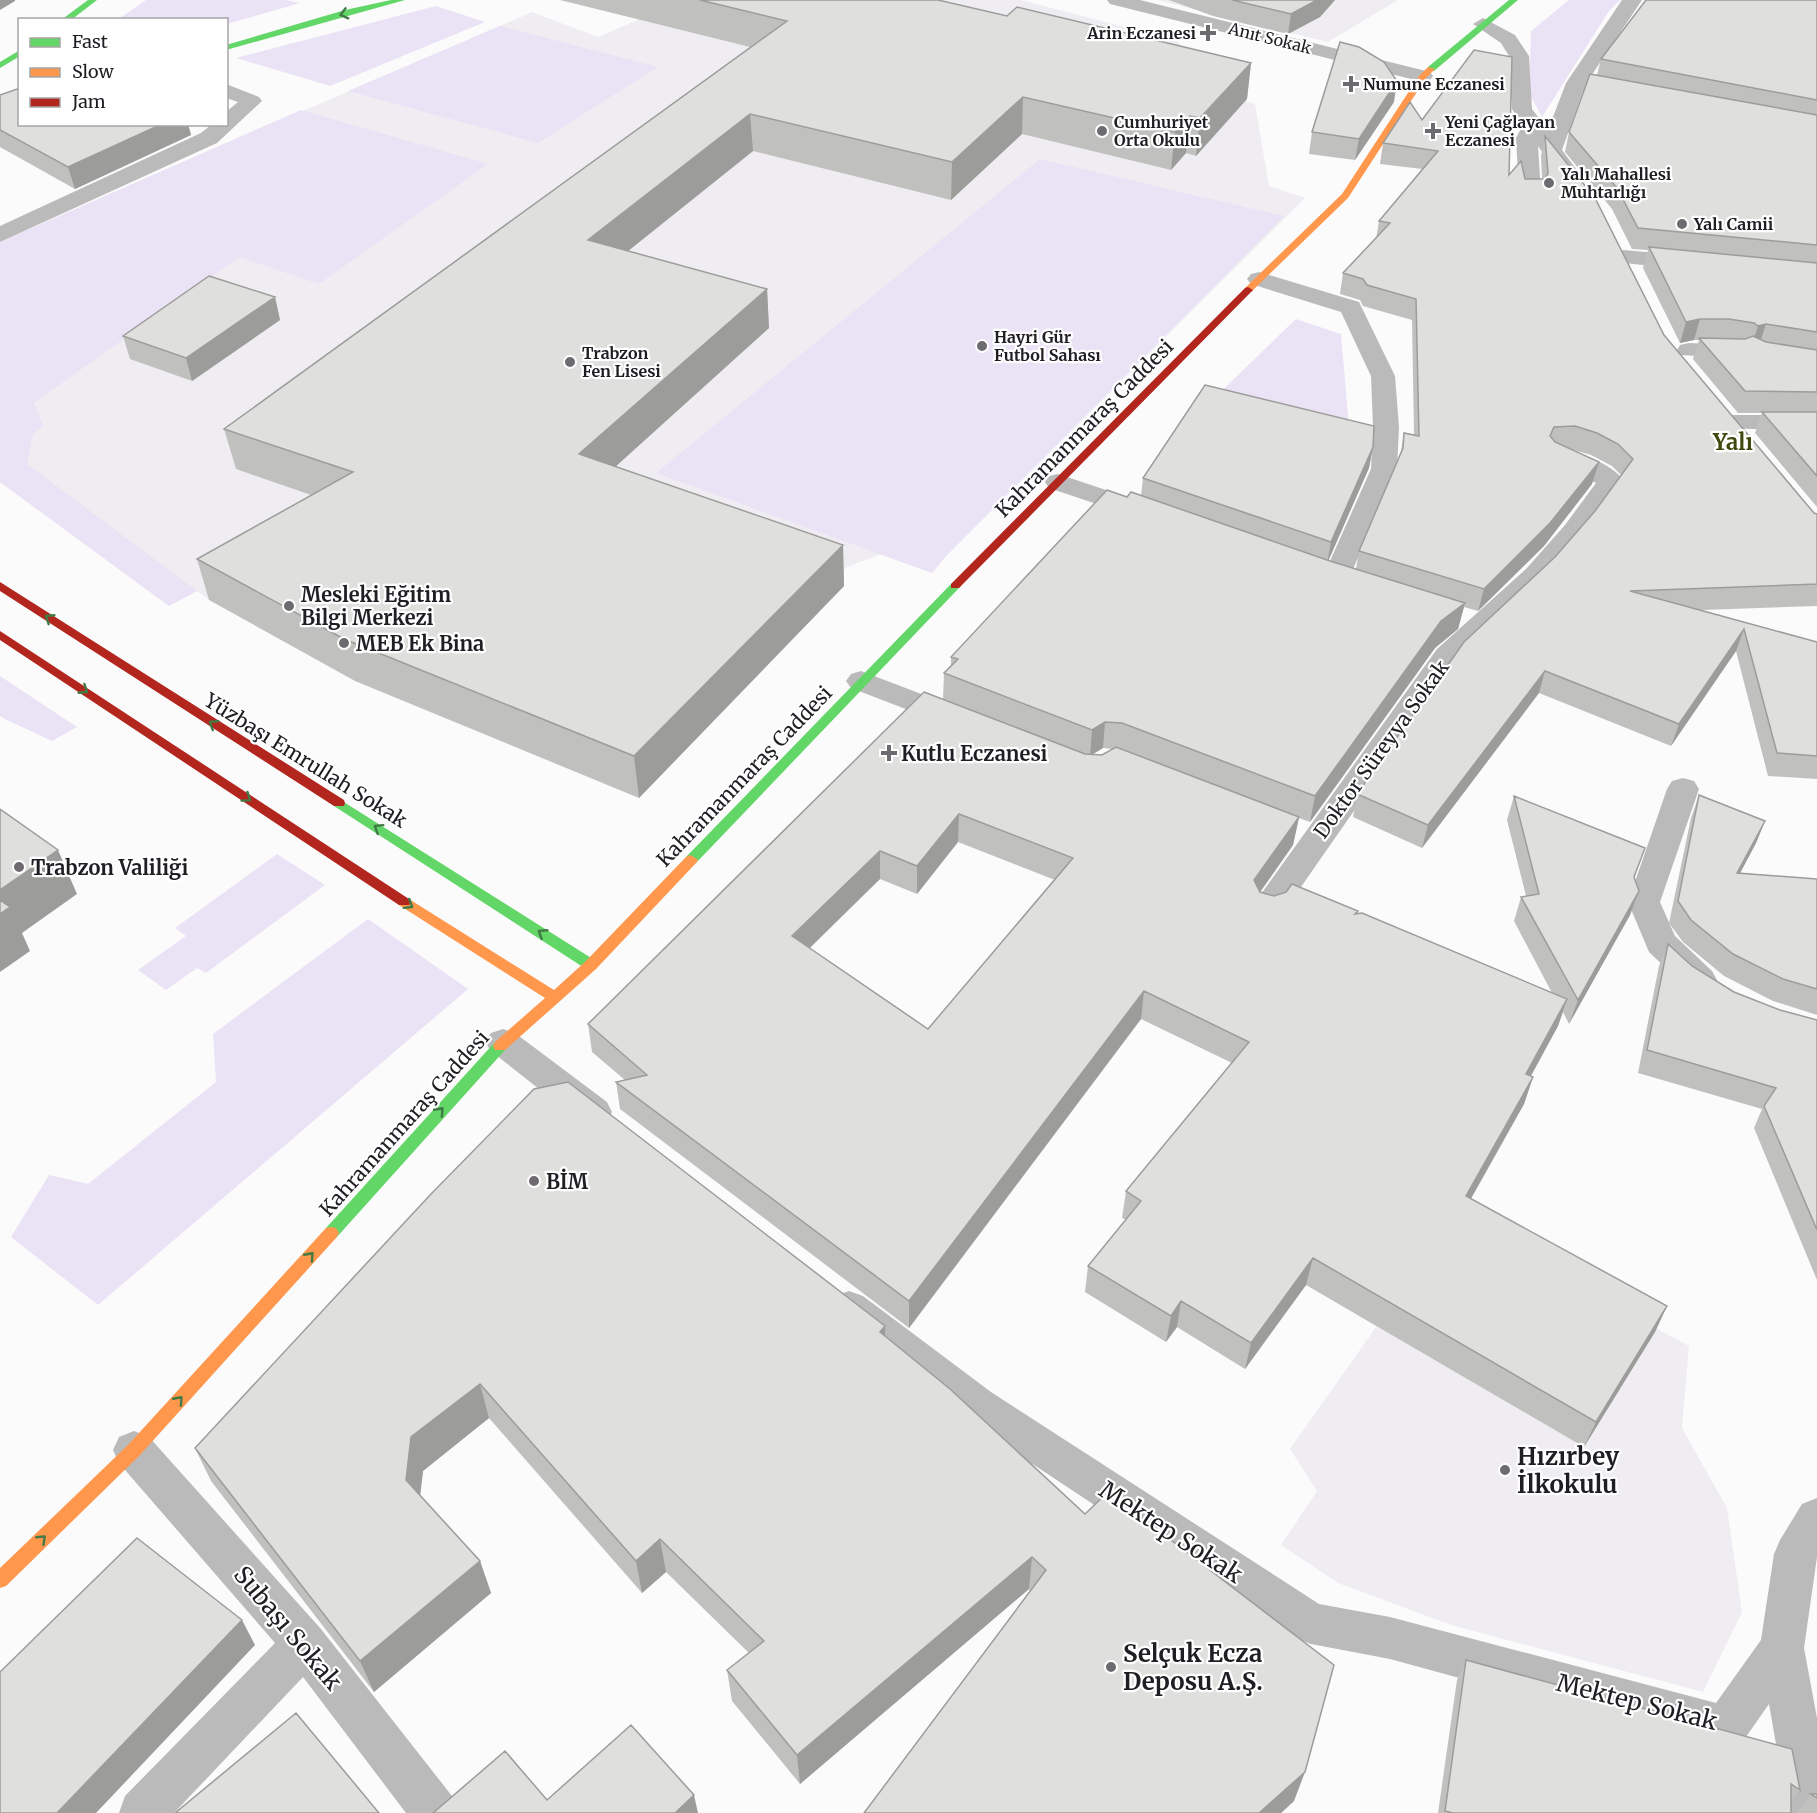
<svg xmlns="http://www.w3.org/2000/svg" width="1817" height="1813" font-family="Merriweather,serif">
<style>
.built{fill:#efedf2}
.green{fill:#eae2f5}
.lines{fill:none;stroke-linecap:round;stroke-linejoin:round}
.street{fill:#bababb;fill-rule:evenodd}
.fast{fill:#63d668;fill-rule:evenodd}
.slow{fill:#ff974d;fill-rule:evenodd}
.jam{fill:#b3261e;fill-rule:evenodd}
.wall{fill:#c0c1be;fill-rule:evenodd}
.shaded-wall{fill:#9c9d9b}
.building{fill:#dfe0dd;stroke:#9c9d9b;stroke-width:1.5;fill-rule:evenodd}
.oneway{stroke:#427a46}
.poi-dot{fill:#6d6b6f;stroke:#fff;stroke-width:2}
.labels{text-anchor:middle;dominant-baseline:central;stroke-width:4.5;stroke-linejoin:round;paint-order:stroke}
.far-poi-label{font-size:16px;font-weight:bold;fill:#201d23;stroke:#fff;text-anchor:start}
.far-street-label{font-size:16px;fill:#201d23;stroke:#fff}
.street-label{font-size:20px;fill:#201d23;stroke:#fff}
.poi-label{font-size:20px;font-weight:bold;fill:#201d23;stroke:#fff;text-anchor:start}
.far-district-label{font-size:22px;font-weight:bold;fill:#3f490e;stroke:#fff}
.near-poi-label{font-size:24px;font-weight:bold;fill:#201d23;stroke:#fff;text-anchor:start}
.near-street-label{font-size:24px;fill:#201d23;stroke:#fff}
</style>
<rect width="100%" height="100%" fill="#fbfbfc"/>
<path class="built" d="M 662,0 L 1021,0 L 1178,41 L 1206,88 L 1255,104 L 1269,186 L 1305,198 L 946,556 L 932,573 L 881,554 L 847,567 L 832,582 L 342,524 L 209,600 L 197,591 L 169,606 L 0,482 L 0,242 L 532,12 L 598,37 L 651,14 Z
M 1157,0 L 1398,0 L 1328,42 Z
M 1453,1218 L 1689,1346 L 1682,1428 L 1727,1508 L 1742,1612 L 1703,1692 L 1451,1625 L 1338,1583 L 1281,1545 L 1317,1491 L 1290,1449 Z"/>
<path class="green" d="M 146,0 L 286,0 L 300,3 L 227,24 L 226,20 L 119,19 Z
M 1569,0 L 1620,0 L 1609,11 L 1542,117 L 1529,93 L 1531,31 Z
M 436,6 L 485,22 L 330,86 L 236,58 Z
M 500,26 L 658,67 L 538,143 L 348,91 Z
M 301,110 L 488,164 L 319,284 L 239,257 L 34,403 L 43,426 L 33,434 L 27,464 L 197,591 L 169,606 L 0,482 L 0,242 Z
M 1040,159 L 1284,216 L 946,556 L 932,573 L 656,473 Z
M 1296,319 L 1341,334 L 1350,439 L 1208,404 Z
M 0,676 L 77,727 L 52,741 L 5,719 L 0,716 Z
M 277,854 L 325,885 L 206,973 L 197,968 L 166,990 L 138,970 L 186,936 L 175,928 Z
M 368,919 L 468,989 L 98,1305 L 11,1237 L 49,1175 L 88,1184 L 216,1082 L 213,1034 Z"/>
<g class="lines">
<path class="street" d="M 1107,0 L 1140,0 L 1430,72 L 1433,76 L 1430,80 L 1423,82 L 1110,4 Z
M 1622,0 L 1642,0 L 1589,79 L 1638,90 L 1641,94 L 1638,98 L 1631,100 L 1583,91 L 1562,150 L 1583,178 L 1580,183 L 1564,183 L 1538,146 L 1541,193 L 1538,198 L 1522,198 L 1519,193 L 1516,138 L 1523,125 L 1512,109 L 1509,56 L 1501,43 L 1473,24 L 1483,18 L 1515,35 L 1529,56 L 1532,109 L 1548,130 L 1566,83 Z
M 226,84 L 259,97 L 262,101 L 217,143 L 0,242 L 0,226 L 201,133 L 212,124 L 226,124 L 226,112 L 238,102 L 226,98 Z
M 1623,250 L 1690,256 L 1698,258 L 1702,263 L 1698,268 L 1690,270 L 1615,262 L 1611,257 L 1615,252 Z
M 1259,272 L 1359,302 L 1395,376 L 1399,427 L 1397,469 L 1346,585 L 1336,588 L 1326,585 L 1322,579 L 1371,469 L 1373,427 L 1371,376 L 1341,312 L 1251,284 L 1247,279 L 1251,274 Z
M 1689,343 L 1747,346 L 1750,351 L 1747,356 L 1738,358 L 1680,355 L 1677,350 L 1680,345 Z
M 1729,415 L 1817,415 L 1817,431 L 1720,428 L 1716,423 L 1720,418 Z
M 1559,448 C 1580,453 1612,463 1624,481 L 1585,536 L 1546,581 L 1457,663 L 1280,917 L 1268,921 L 1256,917 L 1251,909 L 1256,901 L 1437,649 L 1526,569 L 1565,525 L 1596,483 L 1550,462 L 1546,456 L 1550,450 Z
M 1058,474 L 1154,506 L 1157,512 L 1154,518 L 1144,520 L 1049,488 L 1045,482 L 1049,476 Z
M 861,671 L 966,711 L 970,718 L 966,725 L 955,728 L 851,688 L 846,681 L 851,674 Z
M 1683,778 L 1694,781 L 1699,789 L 1660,902 L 1675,936 L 1712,971 L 1717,980 L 1712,989 L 1700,993 L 1688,989 L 1649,952 L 1628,902 L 1667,789 L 1672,781 Z
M 503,1029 L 515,1033 L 607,1102 L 612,1112 L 607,1122 L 594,1126 L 581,1122 L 491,1051 L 485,1042 L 491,1033 Z
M 849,1291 L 863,1296 L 991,1392 L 1319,1604 L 1390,1617 L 1716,1703 L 1761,1640 L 1774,1554 L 1780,1540 L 1802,1504 L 1817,1498 L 1817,1557 L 1804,1648 L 1817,1718 L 1817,1813 L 1788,1813 L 1769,1704 L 1741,1744 L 1725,1751 L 1390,1659 L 1311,1644 L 1295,1638 L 963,1418 L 835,1320 L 829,1308 L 835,1296 Z
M 134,1431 L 149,1437 L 321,1629 L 452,1796 L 458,1813 L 406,1813 L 303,1677 L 174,1813 L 119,1813 L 125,1796 L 275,1643 L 119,1463 L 113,1450 L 119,1437 Z"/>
<path class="fast" d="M 88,0 L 97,0 L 71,20 L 61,20 Z
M 391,0 L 405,0 L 226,50 L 226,45 L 345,10 Z
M 1509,0 L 1518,0 L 1434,71 L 1428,71 L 1428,67 Z
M 20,50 L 20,56 L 0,68 L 0,62 Z
M 955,582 L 961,586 L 959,588 L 696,863 L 686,863 L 684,860 L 686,857 L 951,584 Z
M 339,799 L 596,961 L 598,965 L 596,969 L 586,969 L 334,806 L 333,803 Z
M 500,1040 L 505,1042 L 507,1046 L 505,1050 L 336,1238 L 331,1239 L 326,1238 L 323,1233 L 326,1228 L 495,1042 Z"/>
<path class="slow" d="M 1428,67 L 1435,69 L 1426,78 L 1348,198 L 1251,292 L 1245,292 L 1245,288 L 1342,194 L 1419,76 Z
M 691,855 L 698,860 L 696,863 L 596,969 L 505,1050 L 495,1050 L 493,1046 L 495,1042 L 545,998 L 399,905 L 397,902 L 399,899 L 409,899 L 554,990 L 586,961 L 686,857 Z
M 331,1227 L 336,1228 L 339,1233 L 336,1238 L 140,1455 L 6,1586 L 0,1588 L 0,1568 L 128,1445 L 326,1228 Z"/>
<path class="jam" d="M 1248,287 L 1253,290 L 1251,292 L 959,588 L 951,588 L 951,584 L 1245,288 Z
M 0,582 L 344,800 L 345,803 L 344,806 L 334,806 L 0,591 Z
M 0,631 L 409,899 L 411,902 L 409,905 L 399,905 L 0,640 Z"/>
</g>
<path class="wall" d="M 560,0 L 938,0 L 1007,16 L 1251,63 L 1247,99 L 1196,156 L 1186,153 L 1171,170 L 1022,134 L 951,200 L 753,151 L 628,251 L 767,289 L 769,328 L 615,467 L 843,545 L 844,586 L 639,798 L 355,681 L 209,600 L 197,559 L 311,495 L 236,469 L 224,429 L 750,47 Z
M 1169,0 L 1335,0 L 1320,17 L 1288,34 L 1213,16 Z
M 1817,0 L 1817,507 L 1755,433 L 1762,413 L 1738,413 L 1693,359 L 1699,340 L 1694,340 L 1680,343 L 1643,268 L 1648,250 L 1632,249 L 1612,209 L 1565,152 L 1569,132 L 1597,75 L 1601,59 Z
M 0,95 L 20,124 L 188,124 L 191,135 L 75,189 L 0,147 Z
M 1394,102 L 1355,160 L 1309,154 L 1312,132 Z
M 1422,120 L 1509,175 L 1525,179 L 1542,179 L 1541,156 L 1545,136 L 1664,335 L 1814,513 L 1817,514 L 1817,606 L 1702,610 L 1817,642 L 1817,779 L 1768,776 L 1736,651 L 1671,746 L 1539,693 L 1422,848 L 1353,817 L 1357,794 L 1555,557 L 1595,511 L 1621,475 L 1612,466 L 1591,455 L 1567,448 L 1592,484 L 1544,546 L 1478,611 L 1464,607 L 1458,629 L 1435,648 L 1310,822 L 1299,818 L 1293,845 L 1260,892 L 1274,896 L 1358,911 L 1357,914 L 1552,993 L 1514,921 L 1521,897 L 1526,896 L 1507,820 L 1514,796 L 1634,877 L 1639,891 L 1630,915 L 1569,1024 L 1563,1012 L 1558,1026 L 1531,1076 L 1533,1077 L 1524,1104 L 1471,1199 L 1667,1306 L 1655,1332 L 1584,1447 L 1306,1285 L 1245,1369 L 1177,1327 L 1166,1342 L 1085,1292 L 1088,1266 L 1126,1220 L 1122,1218 L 1126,1191 L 1232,1063 L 1141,1019 L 909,1328 L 620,1109 L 616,1082 L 625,1080 L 592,1052 L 588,1024 L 943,699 L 944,673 L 951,666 L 951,657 L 1127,497 L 1141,496 L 1143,478 L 1373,447 L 1369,468 L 1328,560 L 1356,569 L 1359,551 L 1400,457 L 1404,433 L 1414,435 L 1412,320 L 1363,306 L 1360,300 L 1340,294 L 1343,273 L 1376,239 L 1379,221 L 1422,169 L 1380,164 L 1383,143 ZM 1103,748 L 1112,749 L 1102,755 L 1093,754 ZM 958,842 L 1055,880 L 928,1029 L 810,948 L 880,879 L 917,894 Z
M 275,297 L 280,320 L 192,381 L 130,359 L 123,336 Z
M 1699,795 L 1765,821 L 1756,843 L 1740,873 L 1817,879 L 1817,1015 L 1773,1001 L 1724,976 L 1683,942 L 1669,923 L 1691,818 Z
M 1668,944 L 1692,966 L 1734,992 L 1780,1010 L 1817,1020 L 1817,1280 L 1754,1128 L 1762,1109 L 1638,1073 L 1659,966 Z
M 431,1194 L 885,1326 L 885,1335 L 1294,1801 L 1281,1813 L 864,1813 L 1030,1591 L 1029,1589 L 800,1784 L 732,1701 L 727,1670 L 749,1653 L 666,1572 L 642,1593 L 489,1418 L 423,1471 L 420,1495 L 480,1561 L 491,1593 L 374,1692 L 211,1481 L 195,1448 Z
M 1466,1660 L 1792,1749 L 1800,1790 L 1791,1801 L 1791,1813 L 1438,1813 L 1457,1680 Z
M 1811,1794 L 1817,1794 L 1817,1813 L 1796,1813 Z"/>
<path class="shaded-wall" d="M 0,0 L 15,0 L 15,1 L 0,10 Z
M 1317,0 L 1335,0 L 1320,17 L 1288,34 L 1291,14 Z
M 1251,63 L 1247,99 L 1196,156 L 1200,118 Z
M 1397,81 L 1394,102 L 1355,160 L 1359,139 Z
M 1023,97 L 1022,134 L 951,200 L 952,162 Z
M 750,114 L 753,151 L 593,279 L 588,240 Z
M 1190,116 L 1186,153 L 1171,170 L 1175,132 Z
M 162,124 L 188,124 L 191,135 L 75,189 L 68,167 Z
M 767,289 L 769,328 L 584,495 L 579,454 Z
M 275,297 L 280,320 L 192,381 L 186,358 Z
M 1700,319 L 1694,340 L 1680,343 L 1686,322 Z
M 1766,324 L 1759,345 L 1751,347 L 1758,326 Z
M 1373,447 L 1369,468 L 1327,564 L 1331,542 Z
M 1599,462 L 1592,484 L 1544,546 L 1478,611 L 1484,589 Z
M 843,545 L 844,586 L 639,798 L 634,756 Z
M 1465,603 L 1458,629 L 1435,648 L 1310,822 L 1315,796 L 1441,621 Z
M 1744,629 L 1736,651 L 1671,746 L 1679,724 Z
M 1545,671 L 1539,693 L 1422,848 L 1428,825 Z
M 1105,722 L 1103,748 L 1090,756 L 1092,730 Z
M 959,814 L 958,842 L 917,894 L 917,866 Z
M 1299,817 L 1293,845 L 1249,908 L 1254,880 Z
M 1765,821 L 1756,843 L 1728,896 L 1737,873 Z
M 58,850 L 77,894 L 22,933 L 30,951 L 0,972 L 0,890 Z
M 880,851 L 880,879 L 794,963 L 792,936 Z
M 1639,891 L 1630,915 L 1569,1024 L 1578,1000 Z
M 1144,991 L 1141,1019 L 909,1328 L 909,1301 Z
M 1567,999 L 1558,1026 L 1517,1101 L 1526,1074 Z
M 1533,1077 L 1524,1104 L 1457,1223 L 1466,1196 Z
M 1313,1258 L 1306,1285 L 1245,1369 L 1251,1343 Z
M 1181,1301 L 1177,1327 L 1166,1342 L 1171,1316 Z
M 1667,1306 L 1655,1332 L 1584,1447 L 1596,1422 Z
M 885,1326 L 885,1360 L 880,1332 Z
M 480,1384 L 489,1418 L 423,1471 L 418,1514 L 406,1480 L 411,1437 Z
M 660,1539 L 666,1572 L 642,1593 L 636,1561 Z
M 1032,1557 L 1029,1589 L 800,1784 L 797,1755 Z
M 480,1561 L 491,1593 L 374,1692 L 360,1661 Z
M 242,1620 L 255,1645 L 96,1813 L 57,1813 Z
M 1305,1772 L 1294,1801 L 1281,1813 L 1259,1813 Z
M 694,1795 L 698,1813 L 675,1813 Z"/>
<path class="building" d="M 700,0 L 938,0 L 1007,16 L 1017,7 L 1251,63 L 1200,118 L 1190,116 L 1175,132 L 1023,97 L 952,162 L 750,114 L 588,240 L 767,289 L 579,454 L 843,545 L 634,756 L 344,639 L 197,559 L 353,472 L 224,429 L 787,21 Z
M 1232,0 L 1317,0 L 1291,14 Z
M 1646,0 L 1817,0 L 1817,100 L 1601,59 Z
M 1340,42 L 1359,47 L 1384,62 L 1397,81 L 1359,139 L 1312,132 Z
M 1474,50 L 1512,57 L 1509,175 L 1521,161 L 1525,179 L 1545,179 L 1548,173 L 1545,136 L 1595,198 L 1664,335 L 1814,513 L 1817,514 L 1817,584 L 1630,591 L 1817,642 L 1817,756 L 1777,753 L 1744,629 L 1679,724 L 1545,671 L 1428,825 L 1357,794 L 1464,642 L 1555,557 L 1595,511 L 1633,459 L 1618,444 L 1597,433 L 1575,426 L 1554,427 L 1550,436 L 1555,442 L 1599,462 L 1550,523 L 1484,589 L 1359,551 L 1403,448 L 1404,433 L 1419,436 L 1416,299 L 1367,285 L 1363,279 L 1343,273 L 1390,223 L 1379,221 L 1438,151 L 1383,143 L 1410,102 L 1422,120 Z
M 1590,74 L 1817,115 L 1817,245 L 1638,228 L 1617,188 L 1569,132 Z
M 20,88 L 20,124 L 162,124 L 68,167 L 0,130 L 0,95 Z
M 1649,247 L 1817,263 L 1817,332 L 1766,324 L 1758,326 L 1754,323 L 1729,319 L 1700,319 L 1686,322 Z
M 209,276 L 275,297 L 186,358 L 123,336 Z
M 1753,336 L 1766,342 L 1817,350 L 1817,392 L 1745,391 L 1699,338 L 1745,339 Z
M 1205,385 L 1374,426 L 1373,447 L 1331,542 L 1143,478 Z
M 1762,412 L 1817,412 L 1817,476 Z
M 1107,490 L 1127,497 L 1131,492 L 1330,561 L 1465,603 L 1441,621 L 1315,796 L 1122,723 L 1105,722 L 1092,730 L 944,673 L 958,659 L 951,657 Z
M 924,692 L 1085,754 L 1102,755 L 1116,747 L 1299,817 L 1254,880 L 1260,892 L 1274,896 L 1286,892 L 1292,884 L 1358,911 L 1355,914 L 1362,913 L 1567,999 L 1526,1074 L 1533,1077 L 1466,1196 L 1667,1306 L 1596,1422 L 1313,1258 L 1251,1343 L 1181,1301 L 1171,1316 L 1088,1266 L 1141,1201 L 1126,1191 L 1249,1042 L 1144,991 L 909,1301 L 616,1082 L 647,1075 L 588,1024 ZM 959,814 L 1073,858 L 928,1029 L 792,936 L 880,851 L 917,866 Z
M 1699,795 L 1765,821 L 1737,873 L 1817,879 L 1817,989 L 1783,979 L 1733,954 L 1691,920 L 1678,901 Z
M 1514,796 L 1645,848 L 1634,877 L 1639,891 L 1578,1000 L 1521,897 L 1539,894 Z
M 0,809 L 58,850 L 0,890 Z
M 0,900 L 10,907 L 0,914 Z
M 1668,944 L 1692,966 L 1734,992 L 1780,1010 L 1817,1020 L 1817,1230 L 1764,1106 L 1776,1088 L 1647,1050 Z
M 568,1082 L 885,1326 L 880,1332 L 950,1389 L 1085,1514 L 1108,1492 L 1334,1665 L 1305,1772 L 1259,1813 L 864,1813 L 1046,1570 L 1032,1557 L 797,1755 L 727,1670 L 764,1641 L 660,1539 L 636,1561 L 480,1384 L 411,1437 L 406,1480 L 480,1561 L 360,1661 L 195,1448 L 431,1194 L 534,1089 Z
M 137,1538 L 242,1620 L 57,1813 L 0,1813 L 0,1672 Z
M 1466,1660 L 1792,1749 L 1800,1790 L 1791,1784 L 1791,1813 L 1453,1813 L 1445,1811 Z
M 296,1713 L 379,1813 L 175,1813 Z
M 631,1725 L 694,1795 L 675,1813 L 433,1813 L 505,1751 L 547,1800 Z
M 1811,1794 L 1817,1794 L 1817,1798 Z"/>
<defs><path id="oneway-chevron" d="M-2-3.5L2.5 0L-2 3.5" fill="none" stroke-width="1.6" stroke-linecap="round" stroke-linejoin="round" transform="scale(1.5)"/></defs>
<g class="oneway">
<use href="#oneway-chevron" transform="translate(344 14) rotate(165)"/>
<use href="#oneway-chevron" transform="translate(49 618) rotate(-147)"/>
<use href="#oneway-chevron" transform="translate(84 690) rotate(33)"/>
<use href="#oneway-chevron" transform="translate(213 724) rotate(-148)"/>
<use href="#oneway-chevron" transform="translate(247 798) rotate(34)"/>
<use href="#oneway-chevron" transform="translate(378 828) rotate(-148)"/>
<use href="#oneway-chevron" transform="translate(409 905) rotate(32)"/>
<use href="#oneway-chevron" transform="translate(542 933) rotate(-147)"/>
<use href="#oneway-chevron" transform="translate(440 1111) rotate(-48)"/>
<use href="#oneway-chevron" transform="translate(310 1256) rotate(-48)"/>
<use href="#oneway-chevron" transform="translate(179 1400) rotate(-48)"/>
<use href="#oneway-chevron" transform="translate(42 1539) rotate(-44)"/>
</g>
<g class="poi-dot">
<path d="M1205 24h6v6h6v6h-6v6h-6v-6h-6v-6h6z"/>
<path d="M1348 75h6v6h6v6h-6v6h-6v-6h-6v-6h6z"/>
<circle cx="1102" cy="131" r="6"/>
<path d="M1430 122h6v6h6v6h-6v6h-6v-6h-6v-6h6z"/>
<circle cx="1549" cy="183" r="6"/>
<circle cx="1682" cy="224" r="6"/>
<circle cx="982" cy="346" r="6"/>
<circle cx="570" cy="362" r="6"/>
<circle cx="289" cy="606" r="6"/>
<circle cx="344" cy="643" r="6"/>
<path d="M886 744h6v6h6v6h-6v6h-6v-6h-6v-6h6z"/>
<circle cx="19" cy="867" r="6"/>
<circle cx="534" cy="1181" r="6"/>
<circle cx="1505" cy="1470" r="6"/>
<circle cx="1111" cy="1667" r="6"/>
</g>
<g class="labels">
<g class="far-poi-label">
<text x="1196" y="33" text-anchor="end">Arin Eczanesi</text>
<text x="1363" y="84">Numune Eczanesi</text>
<text x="1114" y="122">Cumhuriyet<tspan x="1114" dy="18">Orta Okulu</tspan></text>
<text x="1445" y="122">Yeni Çağlayan<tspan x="1445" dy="18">Eczanesi</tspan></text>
<text x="1561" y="174">Yalı Mahallesi<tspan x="1561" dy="18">Muhtarlığı</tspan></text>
<text x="1694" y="224">Yalı Camii</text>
<text x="994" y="337">Hayri Gür<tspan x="994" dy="18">Futbol Sahası</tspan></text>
<text x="582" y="353">Trabzon<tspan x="582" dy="18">Fen Lisesi</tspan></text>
</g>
<g class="far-street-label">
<text transform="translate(1270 38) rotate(14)">Anıt Sokak</text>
</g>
<g class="street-label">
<text transform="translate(1084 428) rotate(-45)">Kahramanmaraş Caddesi</text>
<text transform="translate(1381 749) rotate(-54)">Doktor Süreyya Sokak</text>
<text transform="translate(306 760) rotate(32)">Yüzbaşı Emrullah Sokak</text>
<text transform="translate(744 776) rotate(-46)">Kahramanmaraş Caddesi</text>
<text transform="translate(404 1123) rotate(-48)">Kahramanmaraş Caddesi</text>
</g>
<g class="poi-label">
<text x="301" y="594">Mesleki Eğitim<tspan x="301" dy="23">Bilgi Merkezi</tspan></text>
<text x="356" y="643">MEB Ek Bina</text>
<text x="901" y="753">Kutlu Eczanesi</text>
<text x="31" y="867">Trabzon Valiliği</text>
<text x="546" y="1181">BİM</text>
</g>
<g class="far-district-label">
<text x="1733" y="442">Yalı</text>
</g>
<g class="near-poi-label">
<text x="1517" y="1456">Hızırbey<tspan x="1517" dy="28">İlkokulu</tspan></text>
<text x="1123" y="1653">Selçuk Ecza<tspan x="1123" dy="28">Deposu A.Ş.</tspan></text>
</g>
<g class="near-street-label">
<text transform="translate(1171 1532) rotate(33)">Mektep Sokak</text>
<text transform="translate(288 1628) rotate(50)">Subaşı Sokak</text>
<text transform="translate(1637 1702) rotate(14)">Mektep Sokak</text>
</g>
</g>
<rect x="18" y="18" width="210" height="108" fill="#ffffff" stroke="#a6a5a7" stroke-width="1.5"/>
<rect x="30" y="38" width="30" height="9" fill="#63d668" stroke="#a6a5a7" stroke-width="1.5"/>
<text x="72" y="48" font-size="18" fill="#201d23">Fast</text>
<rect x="30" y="68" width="30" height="9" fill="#ff974d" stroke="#a6a5a7" stroke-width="1.5"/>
<text x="72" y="78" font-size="18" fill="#201d23">Slow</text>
<rect x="30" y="98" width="30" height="9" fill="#b3261e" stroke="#a6a5a7" stroke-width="1.5"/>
<text x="72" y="108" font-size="18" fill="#201d23">Jam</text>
</svg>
